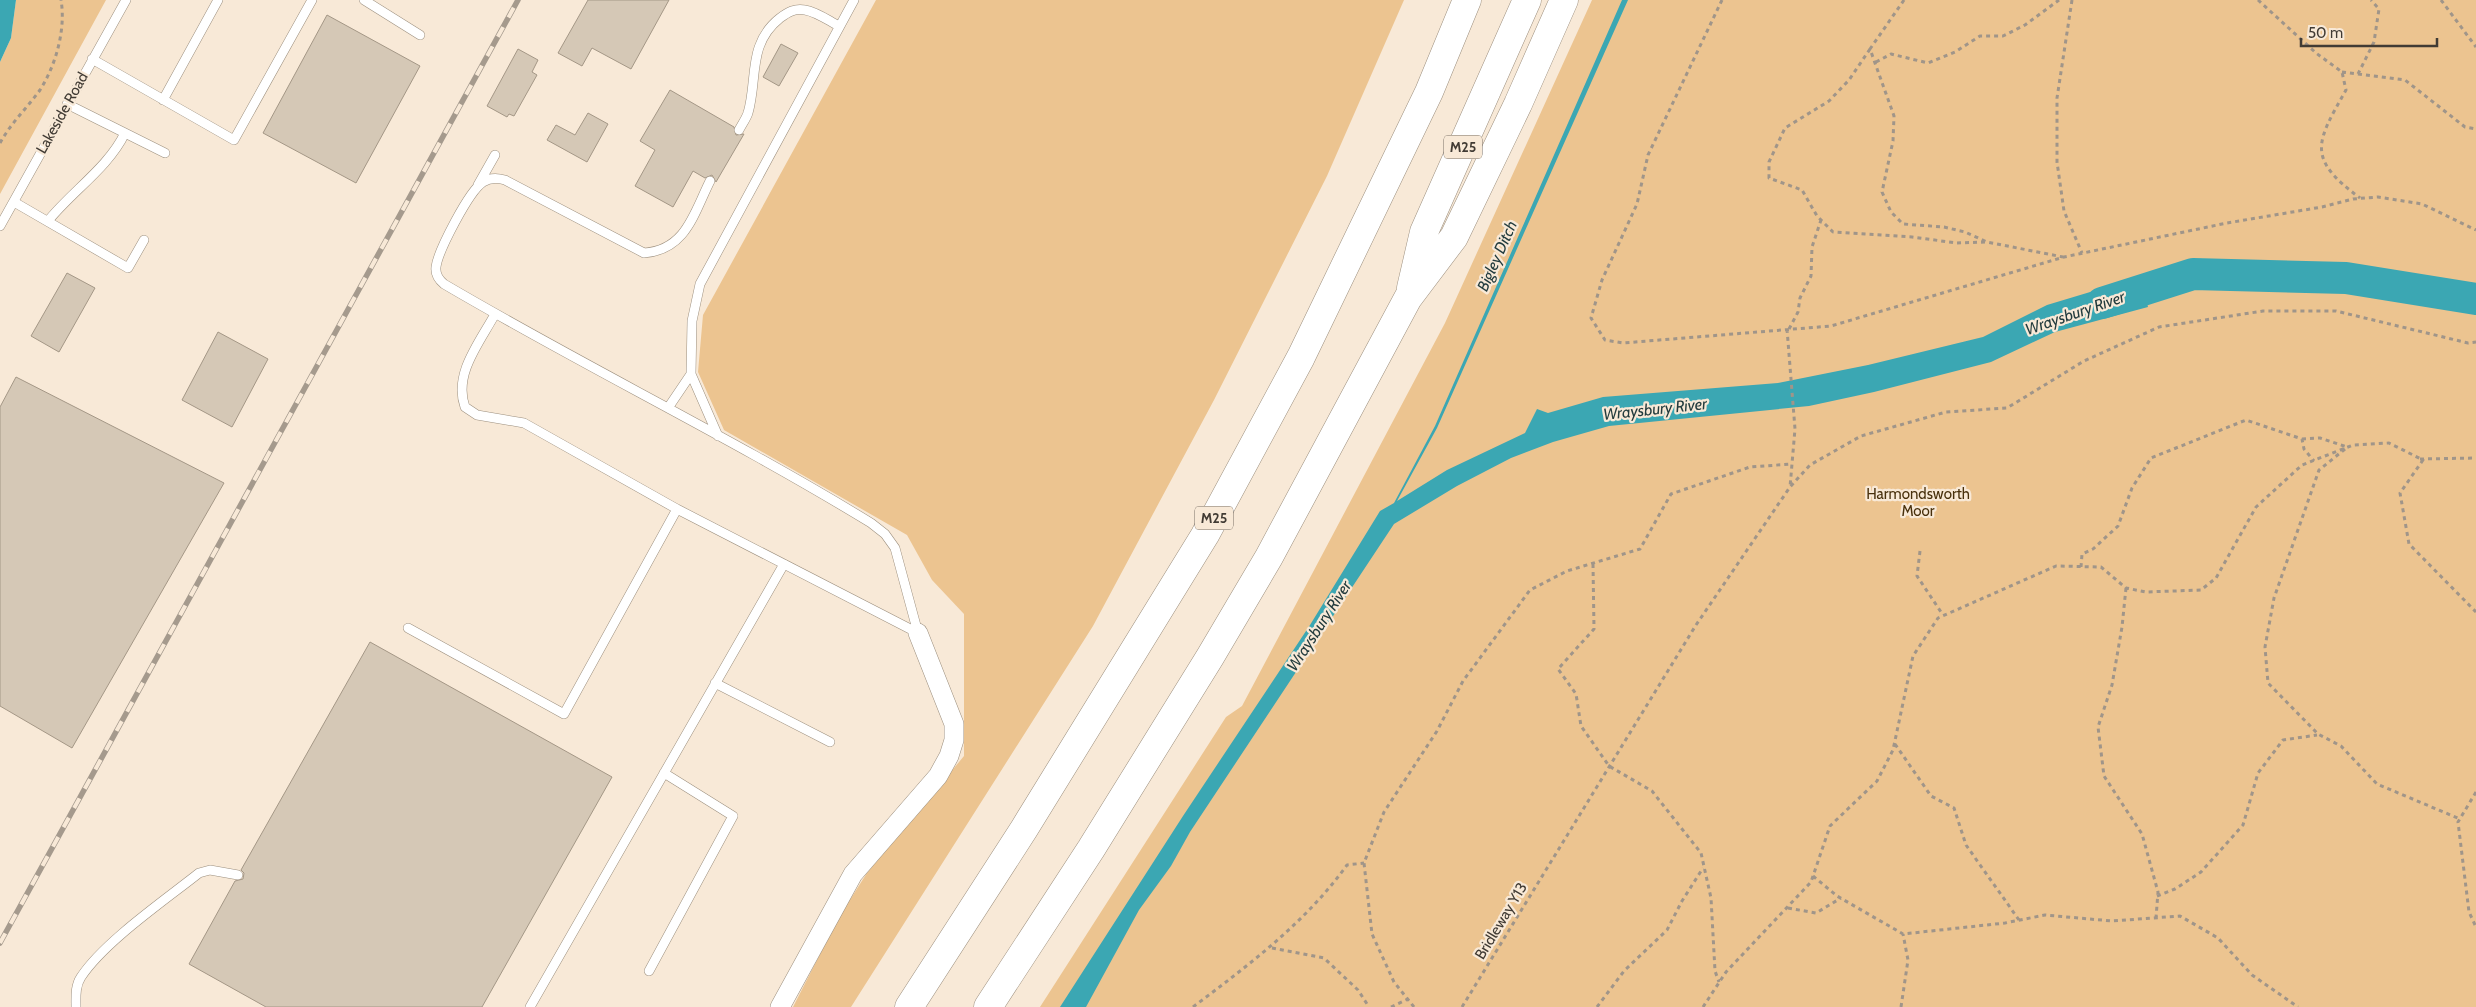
<svg xmlns="http://www.w3.org/2000/svg" width="2476" height="1007" font-family="Cabin,sans-serif">
<style>
.green{fill:#ecc490}
.water{fill:#3ba7b3}
.lines{fill:none;stroke-linecap:round;stroke-linejoin:round}
.river{stroke:#3ba7b3;stroke-width:32}
.building{fill:#d5c8b6;stroke:#a49786}
.lane-casing{stroke:#9c8f7e;stroke-width:10}
.street-casing{stroke:#9c8f7e;stroke-width:20}
.highway-casing{stroke:#9c8f7e;stroke-width:29}
.path{stroke:#a09589;stroke-width:3;stroke-dasharray:4 4;stroke-linecap:butt}
.lane{stroke:#fff;stroke-width:9}
.street{stroke:#fff;stroke-width:19}
.highway{stroke:#fff;stroke-width:28}
.rail-casing{stroke:#a59a8d;stroke-width:5.5}
.rail{stroke:#f8e9d7;stroke-width:4;stroke-dasharray:11;stroke-linecap:butt}
.labels{text-anchor:middle;dominant-baseline:central;stroke-width:4.5;stroke-linejoin:round;paint-order:stroke}
.shield{fill:#f8e9d7;stroke:#786f65;stroke-width:1}
.shield-label{font-size:14px;font-weight:bold;fill:#413b34}
.street-label{font-size:15px;fill:#413b34;stroke:#f8e9d7}
.park-label{font-size:15px;fill:#48300c;stroke:#f8e9d7}
.water-label{font-size:16px;font-style:italic;fill:#233c3e;stroke:#f8e9d7}
</style>
<rect width="100%" height="100%" fill="#f8e9d7"/>
<path class="green" d="M 16,0 L 106,0 L 0,194 L 0,62 L 11,38 Z
M 876,0 L 1404,0 L 1327,176 L 1214,400 L 1093,626 L 851,1007 L 793,1007 L 839,917 L 867,873 L 964,756 L 964,614 L 932,580 L 907,535 L 724,430 L 698,372 L 703,315 Z
M 1592,0 L 2476,0 L 2476,1007 L 1040,1007 L 1226,717 L 1242,706 L 1445,323 Z"/>
<path class="water" d="M 0,0 L 16,0 L 11,38 L 0,62 Z
M 1622,0 L 1628,0 L 1437,428 L 1397,501 L 1447,470 L 1525,433 L 1537,409 L 1548,413 L 1603,397 L 1778,383 L 1868,365 L 1983,337 L 2047,305 L 2140,277 L 2148,307 L 2055,332 L 1991,362 L 1874,392 L 1809,406 L 1609,426 L 1553,442 L 1511,458 L 1457,486 L 1394,524 L 1190,832 L 1171,866 L 1139,910 L 1086,1007 L 1060,1007 L 1183,816 L 1310,625 L 1380,511 L 1394,503 L 1435,426 Z"/>
<g class="lines">
<path class="river" d="M 2102,303 L 2193,274 L 2346,278 L 2476,299"/>
</g>
<path class="building" d="M 588,0 L 669,0 L 631,69 L 592,48 L 582,66 L 558,53 Z
M 327,15 L 420,66 L 356,183 L 263,133 Z
M 781,44 L 798,53 L 779,86 L 763,77 Z
M 518,49 L 538,60 L 532,72 L 537,75 L 514,116 L 509,114 L 507,117 L 487,106 Z
M 670,90 L 734,127 L 736,135 L 744,134 L 716,182 L 712,175 L 705,178 L 693,171 L 673,207 L 635,186 L 655,150 L 640,141 Z
M 588,113 L 608,124 L 587,162 L 547,140 L 556,125 L 575,135 Z
M 67,273 L 95,288 L 59,352 L 31,336 Z
M 218,332 L 268,359 L 232,427 L 182,400 Z
M 16,377 L 224,483 L 72,748 L 0,706 L 0,407 Z
M 370,642 L 612,777 L 482,1007 L 266,1007 L 189,964 L 235,881 L 243,879 L 244,873 L 241,870 Z"/>
<g class="lines">
<g class="lane-casing">
<path id="lane" d="M 364,0 L 420,35
M 92,59 L 234,140 L 312,0
M 163,100 L 218,0
M 67,104 L 165,153
M 739,130 C 742,124 746,119 748,113 C 758,79 747,44 780,18 C 788,12 795,8 805,10 C 817,12 829,21 839,26
M 710,181 C 694,213 686,250 644,253 L 505,180 C 498,178 489,178 483,182 C 469,191 438,251 436,267 C 435,275 439,280 444,284 C 585,367 732,438 871,523 L 885,534 L 895,548 L 918,633
M 478,185 L 495,155
M 14,202 L 128,268 L 144,240
M 48,221 C 72,191 108,168 125,133
M 0,226 L 126,0
M 495,314 C 480,342 453,374 465,407 L 477,415 L 524,423 L 677,509
M 668,408 L 691,374
M 718,436 L 691,374 L 692,321 L 700,284 L 854,0
M 408,628 L 564,714 L 677,509 L 918,633
M 715,683 L 830,742
M 649,971 L 733,816 L 664,773
M 76,1007 C 76,997 75,986 81,977 C 104,942 165,900 199,873 L 210,870 L 238,875
M 530,1007 L 784,564"/>
</g>
<g class="street-casing">
<path id="street" d="M 780,1007 L 853,874 L 938,776 L 949,756 L 954,740 L 954,724 L 918,633"/>
</g>
<g class="highway-casing">
<path id="highway" d="M 1411,288 L 1424,232 L 1527,0
M 909,1007 L 1024,829 L 1205,535 L 1301,357 L 1429,92 L 1467,0
M 988,1007 L 1091,849 L 1210,657 L 1269,557 L 1408,298 L 1454,237 L 1518,104 L 1564,0"/>
</g>
<path class="path" d="M 1722,0 L 1648,155 L 1637,204 L 1602,280 L 1591,318 L 1605,340 L 1623,343 L 1831,326 L 2064,257 L 2227,223 L 2322,207 L 2353,199 L 2378,197 L 2422,204 L 2476,230
M 1904,0 L 1870,49 L 1894,116 L 1893,141 L 1882,192 L 1891,212 L 1903,224 L 1944,227 L 1965,232 L 1987,242 L 2063,257
M 2072,0 L 2057,98 L 2057,162 L 2064,211 L 2082,253
M 2258,0 L 2316,53 L 2342,72 L 2346,90 C 2316,143 2306,158 2360,198
M 2441,0 L 2476,47
M 1870,49 L 1849,80 L 1829,101 L 1785,128 L 1769,162 L 1769,178 L 1802,190 L 1817,216 L 1833,232 L 1912,237 L 1957,243 L 1987,242
M 1876,62 L 1891,54 L 1928,63 L 1955,52 L 1980,36 L 2003,36 L 2025,25 L 2059,0
M 2342,72 L 2358,74 L 2374,42 L 2379,9 L 2371,0
M 2358,74 L 2405,80 L 2465,127 L 2476,129
M 0,143 C 11,123 27,108 40,90 C 56,65 66,29 61,0
M 1787,329 L 1795,429 L 1790,487
M 1789,329 L 1798,312 L 1800,298 L 1811,276 L 1812,247 L 1821,220
M 2302,439 L 2320,438 L 2347,447
M 2345,449 L 2319,470 L 2274,598 L 2265,647 L 2268,683 L 2318,734 L 2341,746 L 2377,784 L 2460,819
M 2420,459 L 2476,458
M 1920,551 L 1917,576 L 1943,615
M 1593,564 L 1594,629 L 1558,669 L 1576,694 L 1581,726 L 1609,766 L 1652,791 L 1701,853 L 1711,898 L 1715,971 L 1719,982
M 2081,567 L 2082,554 L 2093,549 L 2118,526 L 2132,488 L 2151,458 L 2246,420 L 2302,439 L 2304,449 L 2314,461
M 2126,588 L 2122,627 L 2112,685 L 2098,727 L 2104,776 L 2142,834 L 2158,892 L 2156,918
M 1895,744 L 1931,796 L 1954,808 L 1966,845 L 2019,920
M 2476,792 L 2458,822 L 2469,912 L 2476,927
M 1813,876 L 1837,896 L 1903,934 L 2005,923 L 2045,915 L 2112,921 L 2180,916 L 2218,938 L 2252,975 L 2298,1007
M 2157,896 L 2175,889 L 2201,872 L 2243,825 L 2258,773 L 2283,740 L 2317,735
M 1788,908 L 1816,913 L 1841,898
M 1272,948 L 1324,958 L 1358,990 L 1369,1007
M 1193,1007 C 1250,964 1305,923 1347,865 L 1364,863
M 1391,1007 L 1408,999
M 1414,1007 L 1394,982 L 1372,934 L 1364,863 L 1384,812 L 1437,731 L 1463,681 L 1530,590 L 1567,571 L 1640,549 L 1671,494 L 1750,467 L 1792,464
M 1462,1007 L 1696,625 L 1790,487 L 1810,465 L 1861,436 L 1946,412 L 2007,408 L 2084,361 L 2159,327 L 2263,311 L 2336,311 L 2468,343 L 2476,342
M 1597,1007 L 1624,971 L 1667,930 L 1682,901 L 1703,868
M 1703,1007 L 1726,972 L 1811,882 L 1830,826 L 1877,781 L 1893,750 L 1913,656 L 1938,618 L 2056,566 L 2101,567 L 2126,588 L 2146,592 L 2201,590 L 2216,578 L 2256,507 L 2302,465 L 2353,445 L 2389,443 L 2423,460 L 2400,493 L 2409,544 L 2476,612
M 1901,1007 L 1908,960 L 1903,934"/>
<use href="#lane" class="lane"/>
<use href="#street" class="street"/>
<use href="#highway" class="highway"/>
<g class="rail-casing">
<path id="rail" d="M 0,943 L 518,0"/>
</g>
<use href="#rail" class="rail"/>
</g>
<g class="labels">
<g class="shield">
<rect x="1444" y="135.5" width="38" height="23" rx="4"/>
<rect x="1195" y="506.5" width="38" height="23" rx="4"/>
</g>
<g class="shield-label">
<text x="1463" y="147">M25</text>
<text x="1214" y="518">M25</text>
</g>
<g class="street-label">
<text transform="translate(62 113) rotate(-61)">Lakeside Road</text>
<text transform="translate(1501 921) rotate(-59)">Bridleway Y13</text>
</g>
<g class="park-label">
<text x="1918" y="494">Harmondsworth<tspan x="1918" dy="17">Moor</tspan></text>
</g>
<g class="water-label">
<text transform="translate(1497 256) rotate(-66)">Bigley Ditch</text>
<text transform="translate(2075 313) rotate(-19)">Wraysbury River</text>
<text transform="translate(1655 409) rotate(-6)">Wraysbury River</text>
<text transform="translate(1319 626) rotate(-57)">Wraysbury River</text>
</g>
</g>
<path d="M2301 38v8h136v-8" fill="none" stroke="#413b34" stroke-width="2.5"/>
<text x="2308" y="38" font-size="15" fill="#413b34" stroke="#f8e9d7" stroke-width="4" paint-order="stroke">50 m</text>
</svg>
